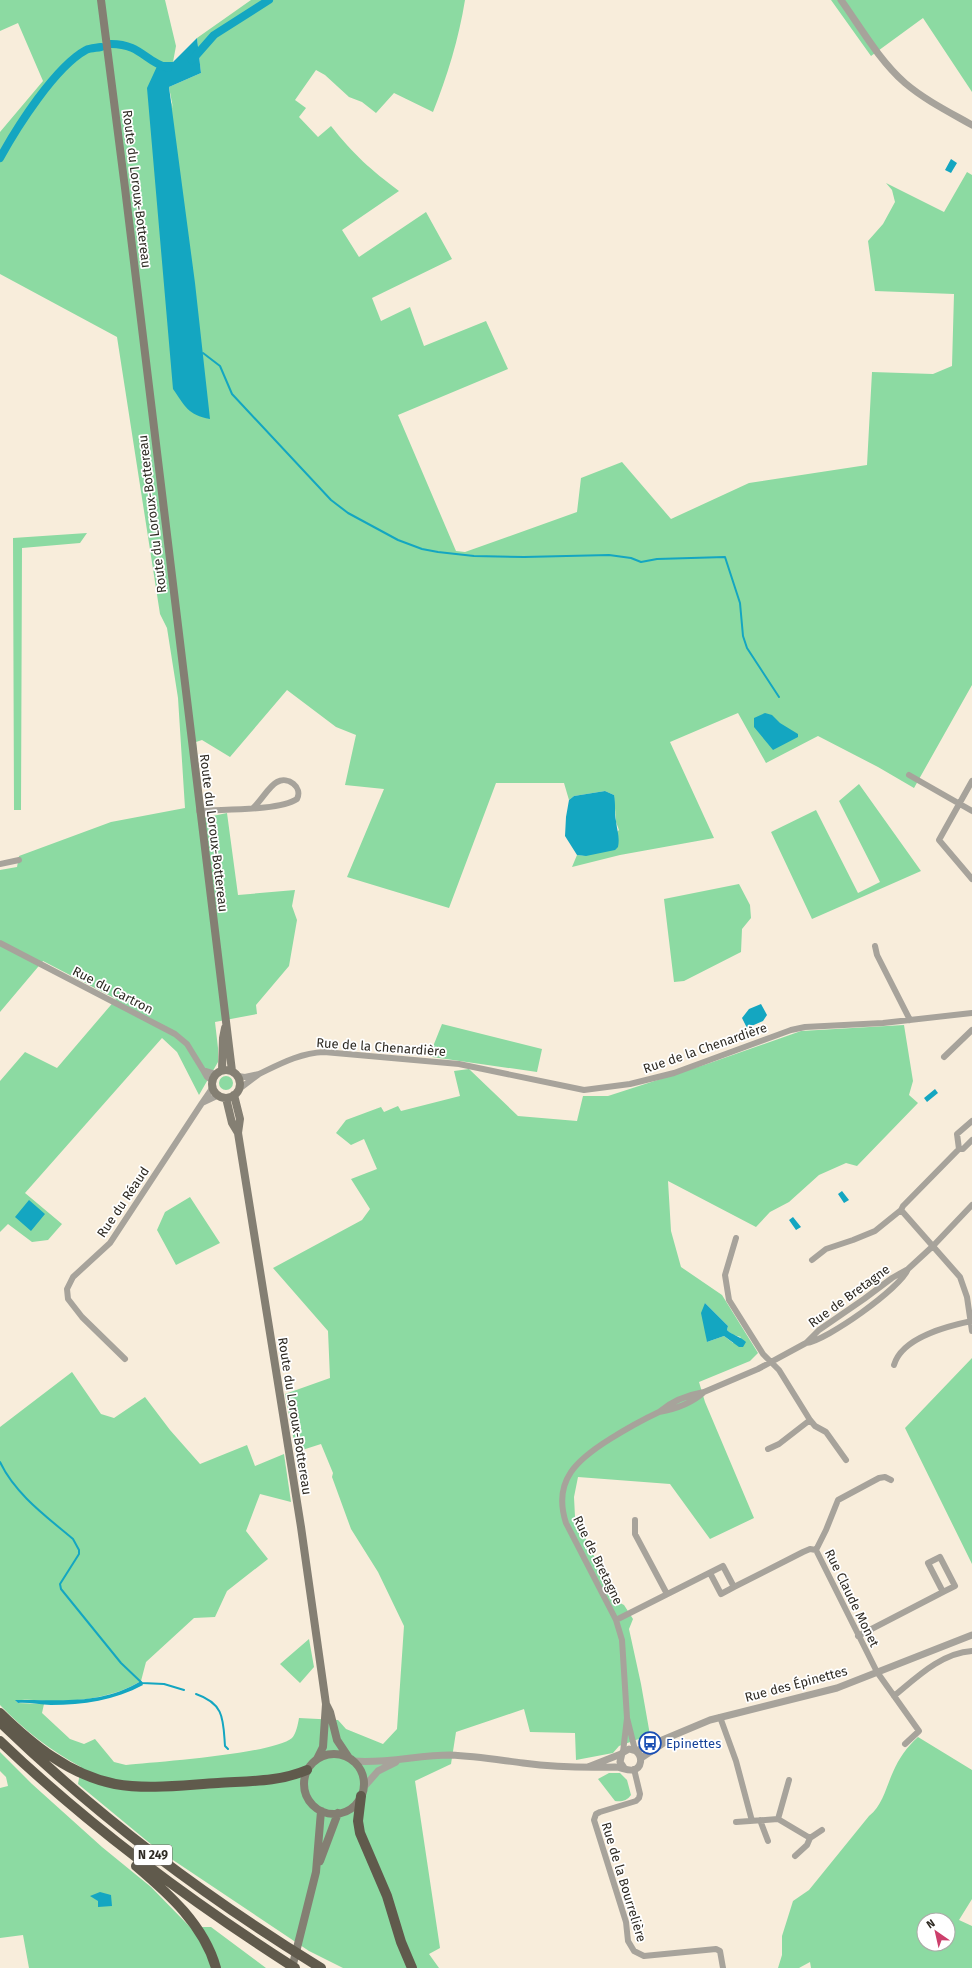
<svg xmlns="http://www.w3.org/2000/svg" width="972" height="1968" font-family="'Fira Sans',sans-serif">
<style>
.green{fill:#8cdaa2;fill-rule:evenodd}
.water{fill:#14a6c1}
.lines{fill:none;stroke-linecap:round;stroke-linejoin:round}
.stream{stroke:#14a6c1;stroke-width:2}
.canal{stroke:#14a6c1;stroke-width:8}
.minor{stroke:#a7a39b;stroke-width:6}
.tertiary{stroke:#a7a39b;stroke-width:7}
.secondary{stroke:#847f73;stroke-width:8}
.trunk{stroke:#605a4c;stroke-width:10}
.labels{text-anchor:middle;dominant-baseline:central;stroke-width:3.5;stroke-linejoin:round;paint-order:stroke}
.shield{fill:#fff;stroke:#6d6a65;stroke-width:1}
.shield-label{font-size:12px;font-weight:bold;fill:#2e2a23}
.street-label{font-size:13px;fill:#2e2a23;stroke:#fff}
.transit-label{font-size:13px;fill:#164399;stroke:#fff;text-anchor:start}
</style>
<rect width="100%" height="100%" fill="#f8eddb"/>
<path class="green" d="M 0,0 L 165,0 L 176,46 L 173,62 L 159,63 L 173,108 L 169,87 L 201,73 L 197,38 L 251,0 L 465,0 C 459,38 447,77 433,112 L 394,93 L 376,113 L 362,102 L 349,97 L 325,75 L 316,70 L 295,100 L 306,108 L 299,117 L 318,137 L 331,126 C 353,154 371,170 399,191 L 342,230 L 359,257 L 426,212 L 452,259 L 372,298 L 381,321 L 410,307 L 424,346 L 486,321 L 508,369 L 398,415 L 456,551 L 465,552 L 577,512 L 581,478 L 622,462 L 671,519 L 749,483 L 867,465 L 872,372 L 933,374 L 952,366 L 954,294 L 875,291 L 868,241 L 883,224 L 895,202 L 892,190 L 886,183 L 944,212 L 967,172 L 972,175 L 972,685 L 914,788 L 878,767 L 818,736 L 766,763 L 738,713 L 670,742 L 714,838 L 620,855 L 572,867 L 577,855 C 598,858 605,843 619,830 L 616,822 L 614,795 L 605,791 L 574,796 L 569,800 L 564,783 L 496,783 L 449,908 L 347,877 L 384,789 L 345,785 L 356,735 L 336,727 L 287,690 L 230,757 L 202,740 L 196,742 L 203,818 L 227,813 L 238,895 L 295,890 L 292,906 L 297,920 L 289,966 L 256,1005 L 257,1014 L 215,1022 L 218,1048 L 218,1062 L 199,1095 L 177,1052 L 162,1038 L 25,1193 L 62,1224 L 48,1240 L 32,1242 L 8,1224 L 0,1232 L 0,1081 L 25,1052 L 57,1068 L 116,999 L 43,961 L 0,1012 L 0,870 L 17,867 L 19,856 L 111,822 L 185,808 L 178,698 L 167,628 L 160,614 L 117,337 L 0,274 L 0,132 L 43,81 L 18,23 L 0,31 Z
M 831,0 L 972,0 L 972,92 L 923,18 L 871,56 Z
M 87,533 L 80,543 L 22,548 L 21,810 L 14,810 L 13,538 Z
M 859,784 L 921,871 L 812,919 L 771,832 L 816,810 L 858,893 L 880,882 L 839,801 Z
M 739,884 L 750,905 L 751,918 L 742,929 L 741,952 L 684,981 L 674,982 L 664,899 Z
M 442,1024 L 542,1049 L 537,1072 L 432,1057 L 434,1044 Z
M 904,1025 L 913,1081 L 909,1095 L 918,1103 L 857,1166 L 846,1163 L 819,1175 L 789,1202 L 770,1212 L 756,1227 L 668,1181 L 671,1231 L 681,1267 L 722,1295 L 758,1353 L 750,1361 L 699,1382 L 705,1402 L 754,1518 L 710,1539 L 670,1484 L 578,1477 L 574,1497 L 575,1517 L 616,1601 L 624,1605 L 633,1619 L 629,1629 L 641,1684 L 650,1735 L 619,1746 L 613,1753 L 576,1760 L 575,1733 L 530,1732 L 524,1709 L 456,1732 L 451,1764 L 415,1781 L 440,1948 L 429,1954 L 439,1968 L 343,1968 L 309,1951 L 158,1850 L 78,1784 L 81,1767 C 51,1751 24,1730 0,1705 L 0,1427 L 72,1372 L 101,1414 L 114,1418 L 145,1397 L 170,1430 L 200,1464 L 247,1445 L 255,1466 L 284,1454 L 291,1502 L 260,1494 L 246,1531 L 268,1559 L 227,1591 L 215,1617 L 194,1618 L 146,1662 L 141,1681 C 114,1697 84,1701 52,1701 C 40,1701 27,1698 16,1701 L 18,1703 L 44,1704 L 42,1713 L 70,1739 L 84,1744 L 95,1739 L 114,1762 L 126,1765 C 156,1762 273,1754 292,1738 C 296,1734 298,1724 299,1718 L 338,1720 L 346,1729 L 383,1744 L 397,1729 L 404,1626 L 378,1572 L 351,1529 L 332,1477 L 333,1473 L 321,1444 L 296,1452 L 285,1394 L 330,1378 L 328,1331 L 273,1268 L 362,1220 L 370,1209 L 351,1179 L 377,1169 L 364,1139 L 351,1145 L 336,1133 L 346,1120 L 381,1107 L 384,1112 L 398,1106 L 401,1111 L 460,1096 L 454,1071 L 469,1069 L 518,1116 L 577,1121 L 583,1096 L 608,1096 L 707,1064 L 801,1031 ZM 705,1303 L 728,1326 L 727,1330 L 733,1335 L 741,1337 L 733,1343 L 724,1336 L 707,1342 Z
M219 1083a7 7 0 1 1 14 0a7 7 0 1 1-14 0Z
M 190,1197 L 220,1243 L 176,1265 L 157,1230 L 165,1212 Z
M 972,1358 L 972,1564 L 905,1428 Z
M 309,1639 L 314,1667 L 300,1683 L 280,1664 Z
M 918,1737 L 972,1770 L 972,1899 L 959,1920 L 972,1926 L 972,1968 L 811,1968 L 810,1962 L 799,1968 L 778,1968 L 782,1955 L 782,1936 L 793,1901 L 809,1890 L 869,1816 C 883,1805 886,1787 893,1772 C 899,1758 907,1747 918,1737 ZM 924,1920 L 948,1920 L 948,1944 L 924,1944 Z
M 0,1752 L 32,1784 L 102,1847 L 151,1887 L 190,1927 L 211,1927 L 266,1968 L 29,1968 L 23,1935 L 0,1938 L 0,1788 L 8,1786 L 6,1777 L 0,1771 Z
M 609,1773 L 620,1773 L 627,1780 L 631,1795 C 627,1801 621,1802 615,1801 L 598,1779 Z"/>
<path class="water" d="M 197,38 L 201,73 L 169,87 L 195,283 L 210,419 C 188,415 185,406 173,389 L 147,88 L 159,62 L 173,62 Z
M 951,159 L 957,163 L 951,173 L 945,170 Z
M 765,713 L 772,715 L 780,723 L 798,734 L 798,737 L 773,750 L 754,727 L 754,718 Z
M 605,791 L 614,795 C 616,804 614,813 616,821 C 617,831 620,837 618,847 L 615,850 L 586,856 L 577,855 L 565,836 L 566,817 L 569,800 L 574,796 Z
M 761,1004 L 767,1015 L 763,1021 L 747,1028 L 742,1018 L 749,1009 Z
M 935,1089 L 938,1093 L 927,1102 L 924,1098 Z
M 842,1191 L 849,1200 L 844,1203 L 838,1194 Z
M 29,1200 L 45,1214 L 31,1231 L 15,1217 Z
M 793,1217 L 801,1227 L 796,1230 L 789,1220 Z
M 705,1303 L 728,1326 L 727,1330 C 733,1336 740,1336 746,1342 L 743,1347 L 739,1347 L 724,1336 L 707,1342 L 701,1313 Z
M 141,1681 L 143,1685 C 115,1700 83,1705 51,1705 C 40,1705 29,1702 18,1703 L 15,1700 C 62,1699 99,1706 141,1681 Z
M 100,1892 L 111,1895 L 112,1906 L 98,1907 L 98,1901 L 90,1896 Z"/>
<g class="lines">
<path class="stream" d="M 203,353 L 220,366 L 232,394 L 331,500 L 348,513 L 398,540 L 422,549 L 438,552 L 474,556 L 524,557 L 609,555 L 631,558 L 641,562 L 657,559 L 725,557 L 740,603 L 743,636 L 747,648 L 779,697
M 0,1462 C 15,1494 47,1517 73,1539 L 79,1550 L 79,1554 L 60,1584 L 61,1589 L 121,1663 L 142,1683 L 164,1684 L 184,1690
M 196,1694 C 225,1704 223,1720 225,1746 L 228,1749"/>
<path class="canal" d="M 111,44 C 141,44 145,62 168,68
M 192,60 L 214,35 L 269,0
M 0,158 C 17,127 55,67 86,50 C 90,48 96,48 101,47"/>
<path class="minor" d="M 909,775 L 972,811
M 972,781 L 939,840 L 972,879
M 199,811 C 223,809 279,811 297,799 C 303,787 288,776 277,782 C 269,786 261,801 253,808
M 0,864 L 19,860
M 0,943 L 175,1034 L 187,1044 L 203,1070
M 875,946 L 877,955 L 910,1020
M 944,1057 L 972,1030
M 259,1074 C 280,1064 300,1053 324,1052 L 459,1064 L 584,1090 L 630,1084 L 674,1073 L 791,1030 L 805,1027 L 883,1023 L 972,1013
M 238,1076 L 245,1077 L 259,1074 L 239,1089
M 213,1081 L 207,1077 L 203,1070 L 216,1074
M 213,1087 L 202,1103 L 219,1095
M 959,1149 L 957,1134 L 972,1121
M 901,1210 L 960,1277 L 967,1297 L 972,1331
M 736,1238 L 725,1275 L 729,1300 L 763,1354 L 779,1370 L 810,1420 L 815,1426 L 826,1432 L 846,1460
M 812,1260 L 826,1249 L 853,1240 L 875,1231 L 901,1210 L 903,1206 L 959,1149 L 963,1149 L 972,1140
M 806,1343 C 826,1341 901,1288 908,1269
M 125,1359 L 82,1317 L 68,1299 L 67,1289 L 73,1277 L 110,1243 L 202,1103
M 894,1365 C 902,1337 948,1326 972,1321
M 704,1392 L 758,1369 L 806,1343 L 819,1330 L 864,1299 L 892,1278 L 908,1269 L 933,1246 L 972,1205
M 704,1392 C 691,1404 676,1409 659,1412 C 673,1400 687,1395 704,1392 Z
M 768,1449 L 779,1444 L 810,1420
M 891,1480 L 885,1477 L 879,1478 L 838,1500 L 826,1530 L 816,1550 L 877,1672 L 919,1731 L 905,1744
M 635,1520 L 635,1534 L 667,1594
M 940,1557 L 955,1586 L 943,1592 L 928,1563 Z
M 710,1573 L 721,1594 L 734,1587
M 616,1620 L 723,1566 L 734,1587 L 803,1552 L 810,1549 L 816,1550
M 858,1636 L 943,1592
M 894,1696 C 916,1678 941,1653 972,1651
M 720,1717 L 736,1761 L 752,1821
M 627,1718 L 635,1750
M 623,1752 L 627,1718 L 622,1640 L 616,1620 L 566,1523 C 552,1480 578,1459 610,1439 C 626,1429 642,1420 659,1412
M 634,1769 L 640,1794 L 639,1798 L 636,1801 L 600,1812 L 596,1814 L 594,1820 L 626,1922 L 628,1941 L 634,1951 L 644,1956 L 716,1949 L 720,1951 L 723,1968
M 778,1819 L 810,1838 L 822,1830
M 760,1820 L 768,1841
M 736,1822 L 778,1819 L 789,1780
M 795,1856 L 807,1845 L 810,1838"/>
<path class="tertiary" d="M 841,0 C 861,28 879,60 905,83 C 925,100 949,112 972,125
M 636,1751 L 710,1720 L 837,1688 L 972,1635
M 641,1758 L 668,1740
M 353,1761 C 386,1764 418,1755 450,1755 C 475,1756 499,1760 523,1763 C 554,1767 584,1768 615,1767 C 621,1767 627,1771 633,1770 C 642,1768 643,1757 636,1751 L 629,1749 L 622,1753 L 620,1762 L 624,1768
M 588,1767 L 621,1754
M 364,1787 L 378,1771 L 396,1762"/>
<path class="secondary" d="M 101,0 L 125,188 L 232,1071
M 222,1070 L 223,1038 L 225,1028
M212 1084a14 14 0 1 1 28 0a14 14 0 1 1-28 0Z
M 234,1095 L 240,1119 L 238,1133 L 301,1527 L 326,1704 L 330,1712 L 337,1740 L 349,1758
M 226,1098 L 232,1123 L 238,1133
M304 1784a30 30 0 1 1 60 0a30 30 0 1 1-60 0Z
M 317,1759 L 323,1747 L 326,1704
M 320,1861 L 338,1813
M 292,1968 L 316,1872 L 321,1811"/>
<path class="trunk" d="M 0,1713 C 32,1744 69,1775 115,1784 C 148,1790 184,1785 218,1783 C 248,1781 279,1782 307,1770
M 0,1722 C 98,1817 205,1897 321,1968
M 0,1741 C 90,1827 190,1901 295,1968
M 361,1796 L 358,1821 L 360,1833 L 387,1896 L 401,1942 L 412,1968
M 136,1866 C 169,1894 204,1925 216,1968"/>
</g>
<defs>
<g id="bus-ring" transform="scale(1.15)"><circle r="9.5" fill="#fff" stroke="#1a4fb4" stroke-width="1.5"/><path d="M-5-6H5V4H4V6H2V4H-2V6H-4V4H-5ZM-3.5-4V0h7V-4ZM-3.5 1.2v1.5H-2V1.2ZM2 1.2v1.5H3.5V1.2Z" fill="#1a4fb4"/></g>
</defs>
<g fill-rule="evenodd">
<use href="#bus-ring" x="650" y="1743"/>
</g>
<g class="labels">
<rect class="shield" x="134" y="1845" width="38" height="20" rx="3"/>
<g class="shield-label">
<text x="153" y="1855">N 249</text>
</g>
<g class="street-label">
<text transform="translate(137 189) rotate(83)">Route du Loroux-Bottereau</text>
<text transform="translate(152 514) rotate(-97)">Route du Loroux-Bottereau</text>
<text transform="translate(214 833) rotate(83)">Route du Loroux-Bottereau</text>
<text transform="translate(113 990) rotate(27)">Rue du Cartron</text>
<text transform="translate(381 1047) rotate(4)">Rue de la Chenardière</text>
<text transform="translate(705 1048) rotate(-19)">Rue de la Chenardière</text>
<text transform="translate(123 1202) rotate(-56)">Rue du Réaud</text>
<text transform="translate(849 1296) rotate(-36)">Rue de Bretagne</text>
<text transform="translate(295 1416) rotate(81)">Route du Loroux-Bottereau</text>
<text transform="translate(598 1560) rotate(64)">Rue de Bretagne</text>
<text transform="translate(852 1598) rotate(64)">Rue Claude Monet</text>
<text transform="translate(796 1684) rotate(-15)">Rue des Épinettes</text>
<text transform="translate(624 1882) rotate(73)">Rue de la Bourrelière</text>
</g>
<g class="transit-label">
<text x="666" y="1743">Epinettes</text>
</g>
</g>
<g transform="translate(936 1932) rotate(326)"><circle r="19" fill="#ffffff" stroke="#abaaa7"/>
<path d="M0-3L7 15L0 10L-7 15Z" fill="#cc3f6c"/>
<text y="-6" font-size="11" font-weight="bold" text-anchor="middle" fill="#2e2a23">N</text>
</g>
</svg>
